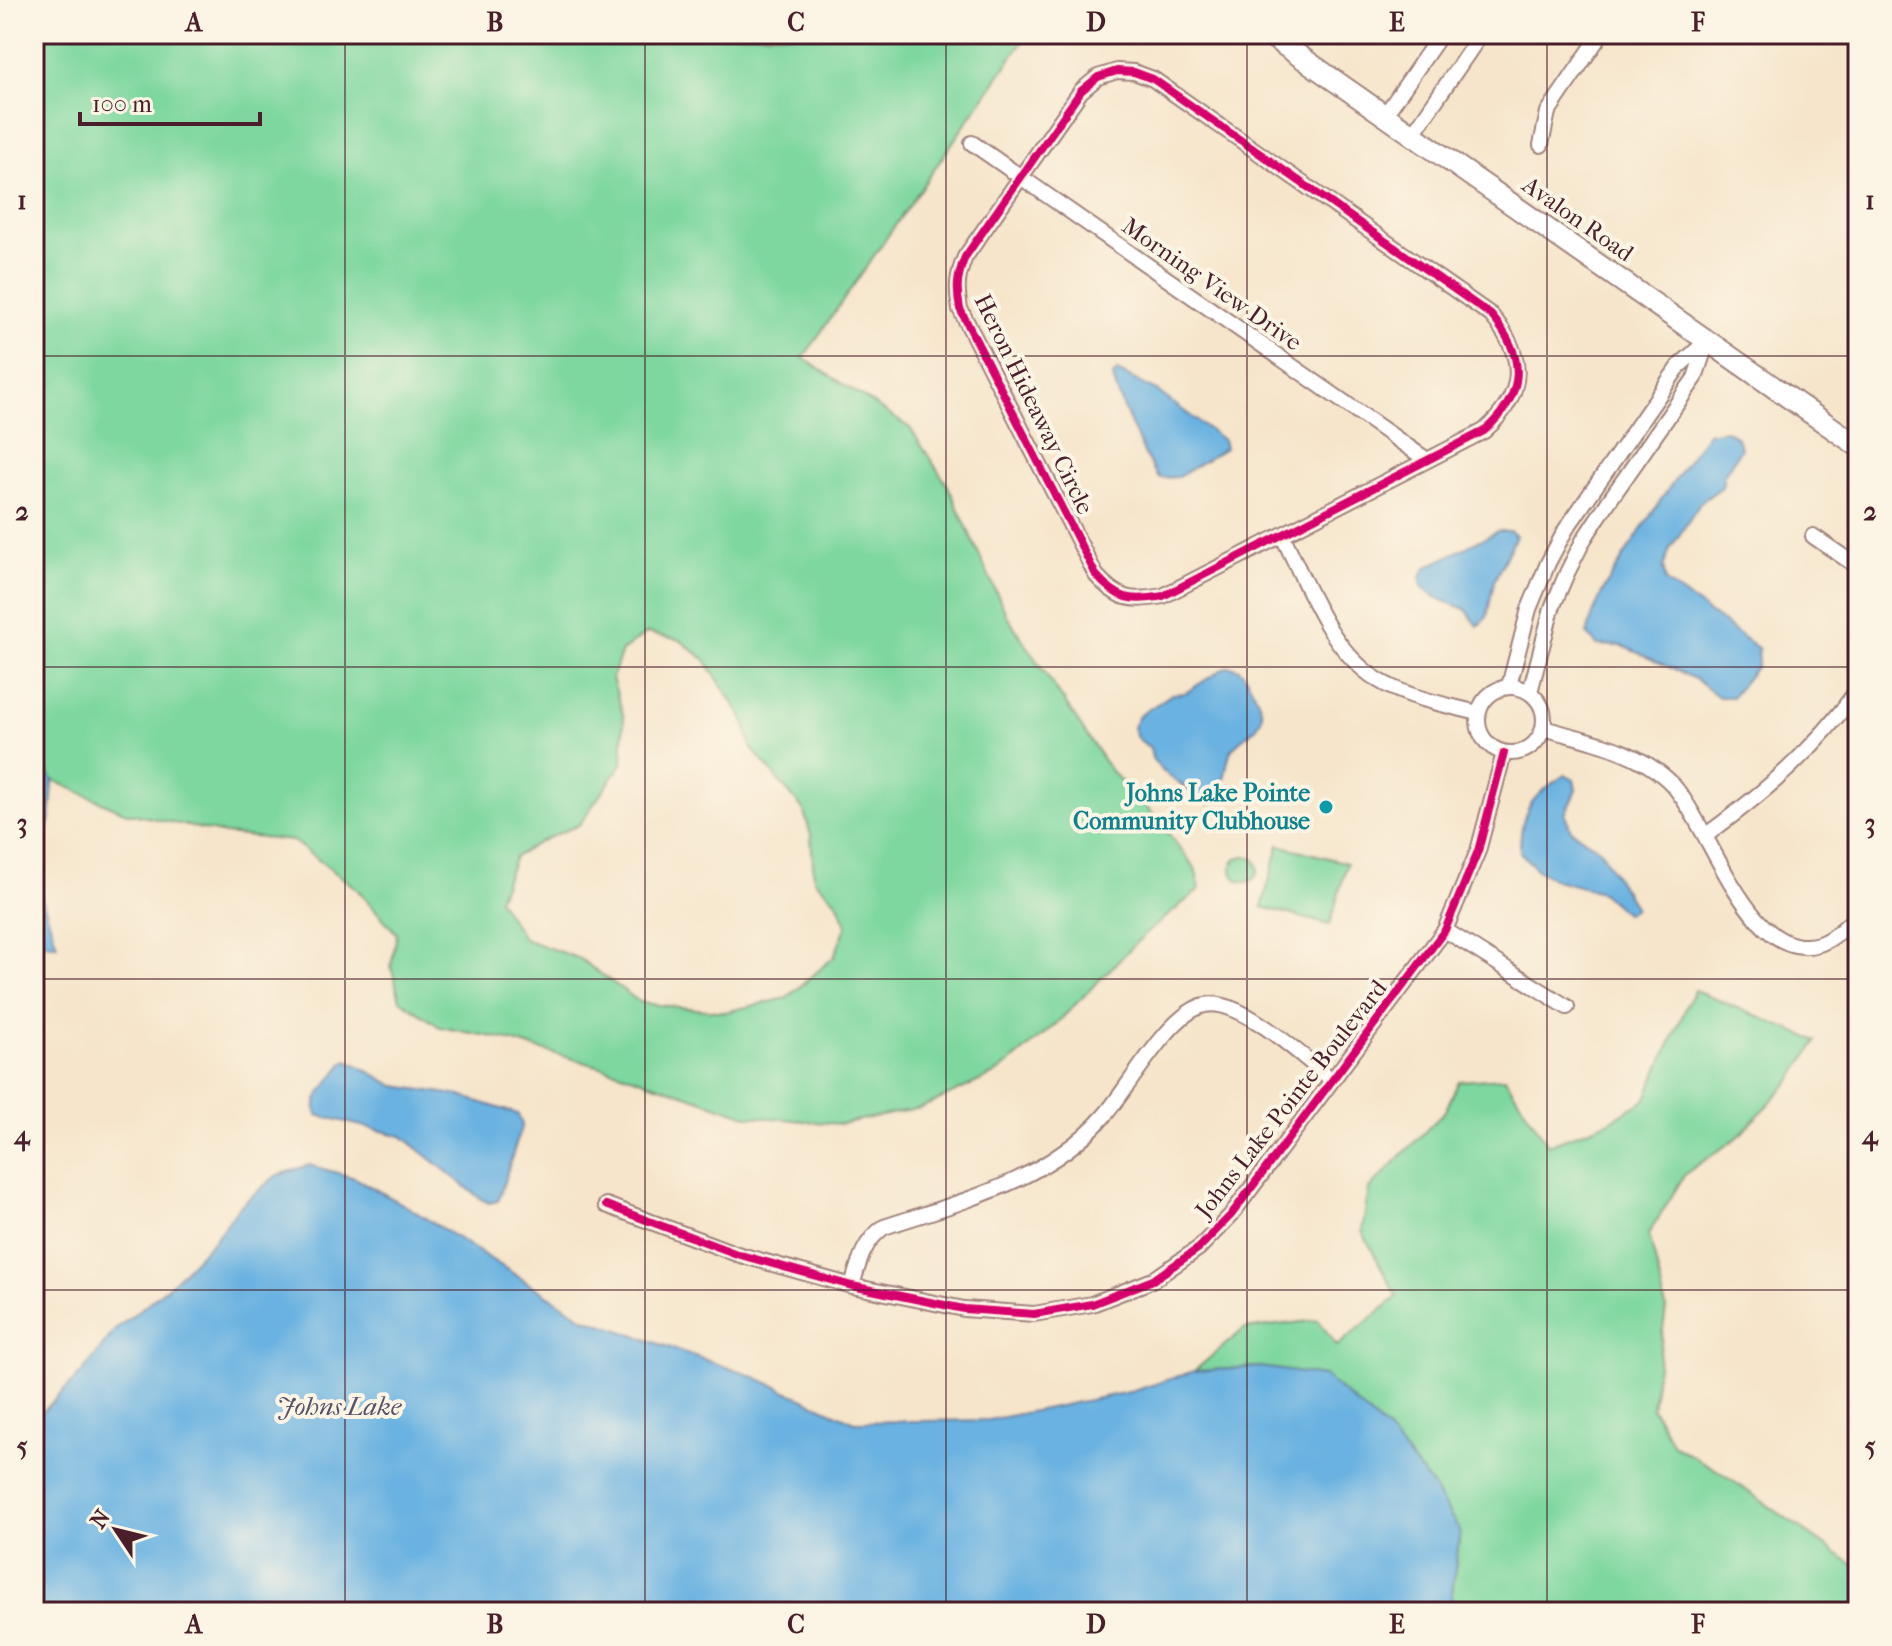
<svg xmlns="http://www.w3.org/2000/svg" width="1892" height="1646" font-family="'IM FELL French Canon',serif">
<style>
.green{fill:#7dd79e;stroke:#647b64;stroke-width:2;fill-rule:evenodd}
.water{fill:#6ab2e1;stroke:#5a6886;stroke-width:2}
.lines{fill:none;stroke-linecap:round;stroke-linejoin:round}
.street-casing{stroke:#a0827b;stroke-width:18}
.secondary-casing{stroke:#a0827b;stroke-width:24}
.street{stroke:#fff;stroke-width:14}
.secondary{stroke:#fff;stroke-width:20}
.cycleway-casing{stroke:#fcf5e5;stroke-width:13}
.cycleway{stroke:#d6006c;stroke-width:8}
.grid{fill:none;stroke:#4a1f2b;stroke-width:2;stroke-opacity:0.55}
.culture-dot{fill:#0f9aa8;stroke:#fcf5e5;stroke-width:3}
.labels{text-anchor:middle;dominant-baseline:central;stroke-width:8;stroke-linejoin:round;paint-order:stroke}
.street-label{font-size:24px;fill:#4a1f2b;stroke:#fcf5e5}
.culture-label{font-size:24px;font-weight:bold;fill:#0d838f;stroke:#fcf5e5;text-anchor:end}
.water-label{font-size:26px;font-style:italic;fill:#55526b;stroke:#fcf5e5}
.neatline{fill:none;stroke:#4a1f2b;stroke-width:3}
.grid-label{font-size:26px;text-anchor:middle;font-weight:bold;fill:#4a1f2b}
</style>
<rect width="100%" height="100%" fill="#fcf5e5"/>
<filter id="ink" filterUnits="userSpaceOnUse"><feTurbulence type="fractalNoise" baseFrequency=".0125" numOctaves="2"/><feDisplacementMap in="SourceGraphic" scale="16" xChannelSelector="R" yChannelSelector="G"/><feConvolveMatrix kernelMatrix="1 2 1 2 8 2 1 2 1" color-interpolation-filters="sRGB"/></filter>
<filter id="wash" filterUnits="userSpaceOnUse"><feTurbulence type="fractalNoise" baseFrequency=".006" numOctaves="4" result="noise"/><feDisplacementMap in="SourceGraphic" scale="32" xChannelSelector="R" yChannelSelector="G"/><feGaussianBlur stdDeviation="1.8" result="paint"/><feColorMatrix in="noise" values="0 0 0 0 0 0 0 0 0 0 0 0 0 0 0 0 0 1.4 0 .05"/><feComposite in="paint" operator="in"/></filter>
<g filter="url(#wash)">
<rect width="100%" height="100%" fill="#f6e5cb"/>
<path class="green" d="M 34,34 L 1028,34 L 803,358 L 910,428 L 948,486 L 1007,616 L 1111,771 L 1155,816 L 1195,868 L 1200,889 L 1142,937 L 1056,1024 L 999,1072 L 921,1108 L 840,1124 L 747,1116 L 622,1073 L 504,1039 L 440,1027 L 400,1000 L 391,966 L 397,934 L 356,888 L 293,841 L 225,834 L 124,812 L 53,780 L 34,754 ZM 647,633 L 680,640 L 705,660 L 743,718 L 752,749 L 803,809 L 811,835 L 814,879 L 837,902 L 847,925 L 834,957 L 787,998 L 725,1012 L 641,1003 L 580,959 L 524,939 L 498,899 L 515,857 L 541,841 L 579,825 L 622,764 L 624,718 L 612,678 L 622,651 Z
M 1279,845 L 1347,863 L 1330,925 L 1262,907 Z
M1232 869a13 13 0 1 1 26 0a13 13 0 1 1-26 0Z
M 1694,990 L 1817,1041 L 1792,1079 L 1738,1137 L 1685,1174 L 1649,1234 L 1666,1308 L 1652,1408 L 1673,1445 L 1717,1470 L 1858,1568 L 1858,1612 L 1449,1612 L 1460,1531 L 1260,1367 L 1194,1371 L 1244,1329 L 1318,1320 L 1337,1346 L 1397,1297 L 1362,1231 L 1369,1189 L 1445,1111 L 1459,1081 L 1505,1078 L 1548,1145 L 1608,1122 L 1645,1100 Z"/>
<path class="water" d="M 1117,371 L 1157,391 L 1223,440 L 1225,448 L 1178,477 L 1160,478 C 1149,469 1115,391 1113,376 Z
M 1725,430 L 1736,436 L 1741,448 L 1724,475 L 1722,487 L 1701,502 L 1670,549 L 1663,567 L 1666,582 L 1759,649 L 1757,666 L 1732,697 L 1719,697 L 1695,679 L 1623,646 L 1597,645 L 1587,634 C 1596,595 1620,563 1641,530 C 1663,497 1684,464 1708,433 Z
M 1498,531 L 1510,531 L 1516,536 L 1494,581 L 1487,617 L 1478,626 C 1472,621 1472,616 1467,611 C 1458,603 1402,594 1427,567 Z
M 1226,667 C 1232,667 1234,666 1239,669 C 1246,674 1262,706 1262,714 C 1261,732 1236,738 1230,753 C 1224,770 1226,796 1209,804 L 1161,770 L 1152,758 L 1150,748 L 1137,738 L 1133,727 L 1139,716 L 1172,694 L 1185,693 Z
M 34,754 L 53,780 L 51,812 L 37,883 L 57,945 L 34,941 Z
M 1565,775 L 1574,780 L 1576,790 L 1565,814 L 1571,830 L 1600,850 L 1635,908 L 1626,914 L 1601,892 L 1556,880 L 1537,870 L 1520,852 C 1520,811 1531,795 1565,775 Z
M 348,1060 L 395,1086 L 457,1095 L 518,1114 L 522,1125 L 498,1201 L 489,1203 L 481,1199 L 402,1136 L 317,1115 C 309,1098 334,1078 343,1063 Z
M 309,1165 L 355,1178 L 408,1207 L 584,1318 L 755,1377 L 855,1422 L 989,1420 L 1134,1391 L 1194,1371 L 1260,1367 L 1324,1376 L 1386,1429 L 1431,1484 L 1460,1531 L 1450,1609 L 1449,1612 L 34,1612 L 34,1420 L 81,1374 L 115,1330 L 170,1285 L 214,1240 L 240,1206 L 276,1176 Z"/>
</g>
<g filter="url(#ink)">
<g class="lines">
<g class="street-casing">
<path id="street" d="M 1117,71 L 1134,72 L 1153,79 L 1491,315 C 1527,357 1526,394 1484,431 L 1163,596 C 1131,602 1118,600 1096,575 L 960,309 C 956,289 957,276 965,257 L 1081,91 L 1098,77 Z
M 1385,115 L 1441,34
M 1412,135 L 1481,34
M 972,143 L 1427,460
M 1541,145 L 1548,112 L 1601,34
M 1282,535 C 1308,586 1331,656 1385,684 C 1413,699 1447,705 1478,713
M 1813,536 L 1858,567
M 1509,686 L 1529,609 L 1548,563 L 1566,529 L 1679,366 L 1707,341
M1478 720a33 33 0 1 1 66 0a33 33 0 1 1-66 0Z
M 1530,692 L 1552,608 L 1567,573 L 1584,539 L 1609,501 L 1695,378 L 1707,342
M 1544,728 C 1587,741 1633,748 1667,779 C 1709,817 1747,966 1819,944 C 1834,939 1846,926 1858,915
M 1705,836 C 1765,792 1815,750 1858,689
M 1445,930 L 1567,1007
M 606,1205 L 737,1254 L 852,1286 L 964,1309 L 1034,1314 L 1092,1304 L 1153,1280 L 1199,1248 L 1231,1215 L 1445,930 L 1478,851 L 1504,753
M 852,1286 C 859,1262 863,1242 884,1227 C 963,1201 1047,1181 1104,1116 C 1128,1089 1170,1012 1205,1005 C 1240,997 1304,1058 1332,1080"/>
</g>
<g class="secondary-casing">
<path id="secondary" d="M 1268,34 L 1858,446"/>
</g>
<use href="#street" class="street"/>
<use href="#secondary" class="secondary"/>
<g class="cycleway-casing">
<path id="cycleway" d="M 1117,71 L 1134,72 L 1153,79 L 1491,315 C 1527,357 1526,394 1484,431 L 1163,596 C 1131,602 1118,600 1096,575 L 960,309 C 956,289 957,276 965,257 L 1081,91 L 1098,77 Z
M 606,1205 L 737,1254 L 852,1286 L 964,1309 L 1034,1314 L 1092,1304 L 1153,1280 L 1199,1248 L 1231,1215 L 1445,930 L 1478,851 L 1504,753"/>
</g>
<use href="#cycleway" class="cycleway"/>
</g>
</g>
<path class="grid" d="M 345,34 L 345,1612M 645,34 L 645,1612M 946,34 L 946,1612M 1247,34 L 1247,1612M 1547,34 L 1547,1612M 34,356 L 1858,356M 34,667 L 1858,667M 34,979 L 1858,979M 34,1290 L 1858,1290"/>
<circle class="culture-dot" cx="1326" cy="807" r="8"/>
<g class="labels">
<g class="street-label">
<text transform="translate(1578 219) rotate(35)">Avalon Road</text>
<text transform="translate(1212 284) rotate(35)">Morning View Drive</text>
<text transform="translate(1034 404) rotate(64)">Heron Hideaway Circle</text>
<text transform="translate(1291 1099) rotate(-52)">Johns Lake Pointe Boulevard</text>
</g>
<g class="culture-label">
<text x="1310" y="793">Johns Lake Pointe<tspan x="1310" dy="28">Community Clubhouse</tspan></text>
</g>
<g class="water-label">
<text x="339" y="1406">Johns Lake</text>
</g>
</g>
<rect width="1892" height="1646" fill="none" stroke="#fcf5e5" stroke-width="88"/>
<g transform="translate(116 1530) rotate(305)" stroke="#fcf5e5" stroke-width="6" paint-order="stroke">
<path d="M0-6L14 30L0 20L-14 30Z" fill="#4a1f2b"/>
<text y="-12" font-size="22" font-weight="bold" text-anchor="middle" fill="#4a1f2b">N</text>
</g>
<path d="M80 112v12h180v-12" fill="none" stroke="#4a1f2b" stroke-width="4"/>
<text x="92" y="112" font-size="24" fill="#4a1f2b" stroke="#fcf5e5" stroke-width="6" paint-order="stroke">100 m</text>
<rect x="44" y="44" width="1804" height="1558" class="neatline"/>
<g class="grid-label">
<text x="194" y="31">A</text>
<text x="495" y="31">B</text>
<text x="796" y="31">C</text>
<text x="1096" y="31">D</text>
<text x="1397" y="31">E</text>
<text x="1698" y="31">F</text>
<text x="22" y="209">1</text>
<text x="1870" y="209">1</text>
<text x="22" y="520">2</text>
<text x="1870" y="520">2</text>
<text x="22" y="832">3</text>
<text x="1870" y="832">3</text>
<text x="22" y="1144">4</text>
<text x="1870" y="1144">4</text>
<text x="22" y="1455">5</text>
<text x="1870" y="1455">5</text>
<text x="194" y="1633">A</text>
<text x="495" y="1633">B</text>
<text x="796" y="1633">C</text>
<text x="1096" y="1633">D</text>
<text x="1397" y="1633">E</text>
<text x="1698" y="1633">F</text>
</g>
</svg>
